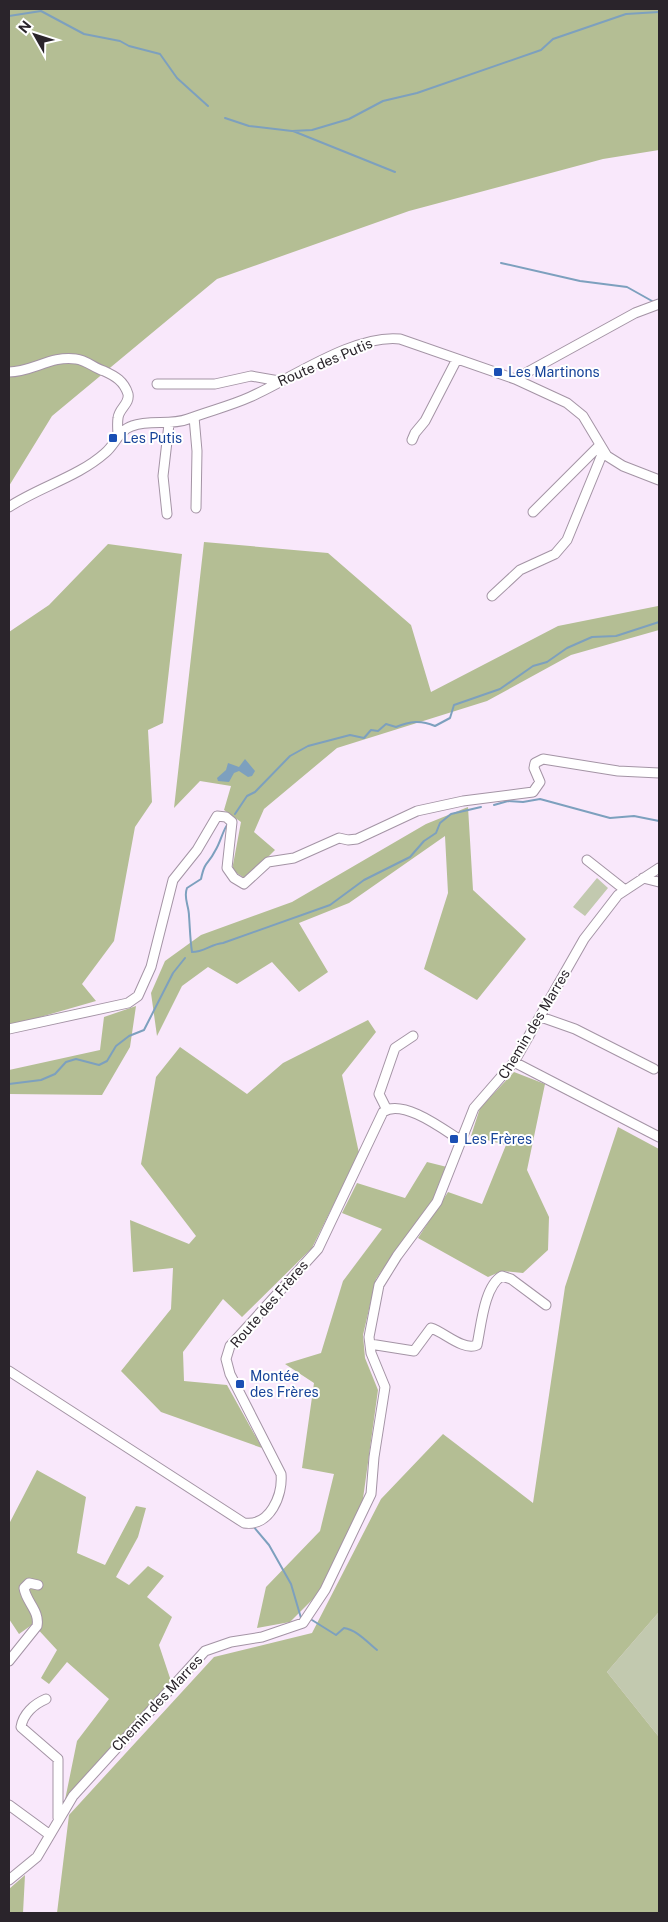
<svg xmlns="http://www.w3.org/2000/svg" width="668" height="1922" font-family="'Public Sans',sans-serif">
<style>
.green{fill:#c2c9af}
.forest{fill:#b4be94}
.water{fill:#7da0be}
.lines{fill:none;stroke-linecap:round;stroke-linejoin:round}
.stream{stroke:#7da0be;stroke-width:2}
.minor-casing{stroke:#a494a5;stroke-width:11}
.minor{stroke:#fff;stroke-width:9}
.transit-dot{fill:#1a4fb4;stroke:#fff;stroke-width:2}
.labels{text-anchor:middle;dominant-baseline:central;stroke-width:4;stroke-linejoin:round;paint-order:stroke}
.street-label{font-size:14px;fill:#2a242b;stroke:#fff}
.transit-label{font-size:14px;fill:#164399;stroke:#fff;text-anchor:start}
</style>
<rect width="100%" height="100%" fill="#f9e8fb"/>
<path class="green" d="M 597,878 L 608,888 L 585,916 L 573,907 Z
M 659,1612 L 659,1737 L 607,1672 Z"/>
<path class="forest" d="M 9,9 L 659,9 L 659,150 L 603,159 L 409,211 L 217,279 L 52,416 L 9,486 Z
M 204,542 L 328,553 L 411,625 L 431,692 L 558,626 L 658,606 L 659,630 L 571,655 L 487,701 L 337,748 L 264,809 L 254,832 L 275,850 L 246,879 L 232,870 L 241,822 L 224,810 L 231,786 L 200,781 L 174,808 Z
M 108,544 L 182,554 L 163,723 L 148,730 L 152,802 L 135,827 L 114,941 L 82,984 L 96,1001 L 9,1026 L 9,632 L 49,605 Z
M 468,807 L 473,890 L 526,939 L 477,1000 L 424,969 L 448,893 L 445,836 L 349,903 L 299,923 L 328,972 L 299,992 L 272,962 L 237,984 L 208,967 L 182,986 L 157,1036 L 151,993 L 165,961 L 201,935 L 292,902 L 426,824 Z
M 136,1006 L 130,1047 L 102,1095 L 9,1094 L 9,1070 L 100,1050 L 104,1017 Z
M 368,1020 L 376,1032 L 342,1075 L 359,1153 L 312,1248 L 242,1317 L 223,1299 L 183,1352 L 184,1381 L 227,1385 L 262,1448 L 161,1412 L 121,1371 L 171,1309 L 173,1268 L 133,1272 L 130,1220 L 189,1244 L 196,1236 L 141,1164 L 156,1077 L 180,1047 L 247,1094 L 283,1063 Z
M 514,1072 L 545,1084 L 527,1170 L 549,1217 L 548,1250 L 523,1273 L 502,1271 L 488,1277 L 418,1238 L 448,1192 L 482,1204 L 506,1145 L 471,1136 L 480,1108 Z
M 618,1127 L 659,1149 L 659,1612 L 607,1672 L 659,1737 L 659,1913 L 57,1913 L 69,1815 L 214,1657 L 312,1633 L 381,1499 L 443,1434 L 533,1503 L 565,1287 Z
M 427,1162 L 447,1167 L 433,1199 L 376,1279 L 363,1335 L 365,1358 L 378,1390 L 362,1506 L 319,1593 L 290,1622 L 257,1628 L 266,1587 L 320,1531 L 334,1474 L 302,1468 L 314,1383 L 285,1364 L 321,1353 L 343,1281 L 382,1229 L 342,1213 L 357,1183 L 405,1198 Z
M 37,1470 L 86,1497 L 77,1553 L 105,1565 L 136,1506 L 146,1508 L 138,1537 L 116,1577 L 129,1585 L 148,1566 L 164,1576 L 147,1597 L 172,1617 L 159,1645 L 171,1681 L 65,1800 L 77,1741 L 109,1699 L 67,1662 L 49,1684 L 41,1678 L 57,1650 L 33,1624 L 19,1634 L 9,1619 L 9,1524 Z
M 25,1875 L 23,1913 L 9,1913 L 9,1889 Z"/>
<path class="water" d="M 245,759 L 255,771 L 252,776 L 248,777 L 239,771 L 234,773 L 229,782 L 218,781 L 217,778 L 226,770 L 228,763 L 239,767 Z"/>
<g class="lines">
<path class="stream" d="M 9,16 L 41,11 L 84,34 L 120,41 L 129,46 L 160,54 L 177,78 L 208,106
M 225,118 L 249,126 L 292,131 L 312,130 L 349,119 L 383,101 L 417,93 L 541,50 L 553,39 L 626,14 L 659,12
M 293,131 L 395,172
M 501,263 L 580,281 L 627,287 L 652,301
M 494,805 L 508,801 L 523,802 L 540,799 L 610,818 L 634,816 L 659,821
M 235,814 L 247,796 L 255,792 L 290,756 L 308,746 L 350,735 L 364,738 L 371,730 L 378,731 L 386,724 L 396,727 C 410,721 421,720 435,726 L 450,718 L 454,705 L 500,689 L 533,666 L 547,662 L 567,648 L 592,637 L 616,636 L 659,622
M 229,822 C 222,831 221,842 215,851 C 208,865 205,860 201,879 L 187,888 C 183,898 189,905 189,916 C 190,928 190,939 192,952 C 204,952 211,944 223,943 L 330,905 L 364,880 L 410,857 L 424,841 L 436,833 L 440,823 L 451,814 L 481,807
M 9,1084 L 41,1080 L 55,1074 L 66,1062 L 76,1059 L 99,1065 L 107,1061 L 116,1046 L 129,1036 L 144,1030 L 173,973 L 185,958
M 253,1526 L 269,1545 L 291,1584 L 301,1618
M 312,1620 L 336,1635 L 344,1628 C 357,1630 367,1642 377,1650"/>
<g class="minor-casing">
<path id="minor" d="M 9,372 C 32,372 52,355 76,359 C 86,360 94,368 104,371 C 115,376 124,381 128,394 C 130,404 119,408 118,418 C 117,424 118,431 118,437
M 515,379 L 635,313 L 659,304
M 157,384 L 215,384 L 251,376 L 279,381
M 194,417 L 197,451 L 196,508
M 412,440 L 415,433 L 425,421 L 457,359
M 9,507 C 39,487 78,477 105,453 C 115,445 119,430 132,426 C 150,419 170,426 188,419 C 209,411 230,406 250,397 C 291,379 354,334 400,339 L 515,379 L 567,403 L 583,416 L 607,456 L 623,466 L 659,480
M 533,512 L 599,446
M 167,514 L 163,476 L 169,424
M 492,596 L 520,570 L 555,554 L 567,540 L 603,452
M 587,860 L 625,890
M 643,878 L 659,882
M 541,1017 L 575,1029 L 654,1069
M 9,1029 L 128,1003 L 138,996 L 151,967 L 173,880 L 197,850 L 217,816 L 226,817 L 232,822 L 227,868 L 234,878 L 244,884 L 268,862 L 294,858 L 339,838 L 348,840 L 357,839 L 417,811 L 463,801 L 533,792 L 540,782 L 534,768 L 535,763 L 543,759 L 618,771 L 659,773
M 514,1062 L 659,1137
M 387,1110 L 379,1094 L 395,1048 L 413,1036
M 370,1344 L 414,1351 L 431,1328 C 444,1332 463,1351 477,1345 C 481,1327 484,1286 502,1276 L 511,1279 L 546,1305
M 9,1371 L 244,1523 C 270,1527 283,1495 281,1474 L 230,1374 L 226,1359 L 230,1346 L 318,1249 L 383,1112 C 402,1098 443,1129 460,1140
M 9,1661 L 37,1626 C 40,1611 26,1602 24,1588 L 29,1583 L 38,1585
M 46,1699 C 34,1704 23,1714 21,1727 L 58,1759 L 58,1818
M 9,1805 L 50,1835
M 9,1880 L 37,1857 L 73,1796 L 205,1651 L 231,1642 L 262,1637 L 303,1623 L 325,1590 L 371,1494 L 374,1457 L 385,1387 L 371,1353 L 369,1337 L 379,1285 L 397,1256 L 437,1202 L 474,1108 L 514,1062 L 584,939 L 618,895 L 659,868"/>
</g>
<use href="#minor" class="minor"/>
</g>
<g class="transit-dot">
<rect x="493" y="367" width="10" height="10" rx="2.5"/>
<rect x="108" y="433" width="10" height="10" rx="2.5"/>
<rect x="449" y="1134" width="10" height="10" rx="2.5"/>
<rect x="235" y="1379" width="10" height="10" rx="2.5"/>
</g>
<g class="labels">
<g class="street-label">
<text transform="translate(325 362) rotate(-23)">Route des Putis</text>
<text transform="translate(534 1024) rotate(-59)">Chemin des Marres</text>
<text transform="translate(269 1304) rotate(-49)">Route des Frères</text>
<text transform="translate(157 1703) rotate(-47)">Chemin des Marres</text>
</g>
<g class="transit-label">
<text x="508" y="372">Les Martinons</text>
<text x="123" y="438">Les Putis</text>
<text x="464" y="1139">Les Frères</text>
<text x="250" y="1376">Montée<tspan x="250" dy="16">des Frères</tspan></text>
</g>
</g>
<rect width="668" height="1922" fill="none" stroke="#2a242b" stroke-width="20"/>
<g transform="translate(35 35) rotate(309)" stroke="#ffffff" stroke-width="4" paint-order="stroke">
<path d="M0-4L9 19L0 12L-9 19Z" fill="#2a242b"/>
<text y="-8" font-size="14" font-weight="bold" text-anchor="middle" fill="#2a242b">N</text>
</g>
</svg>
